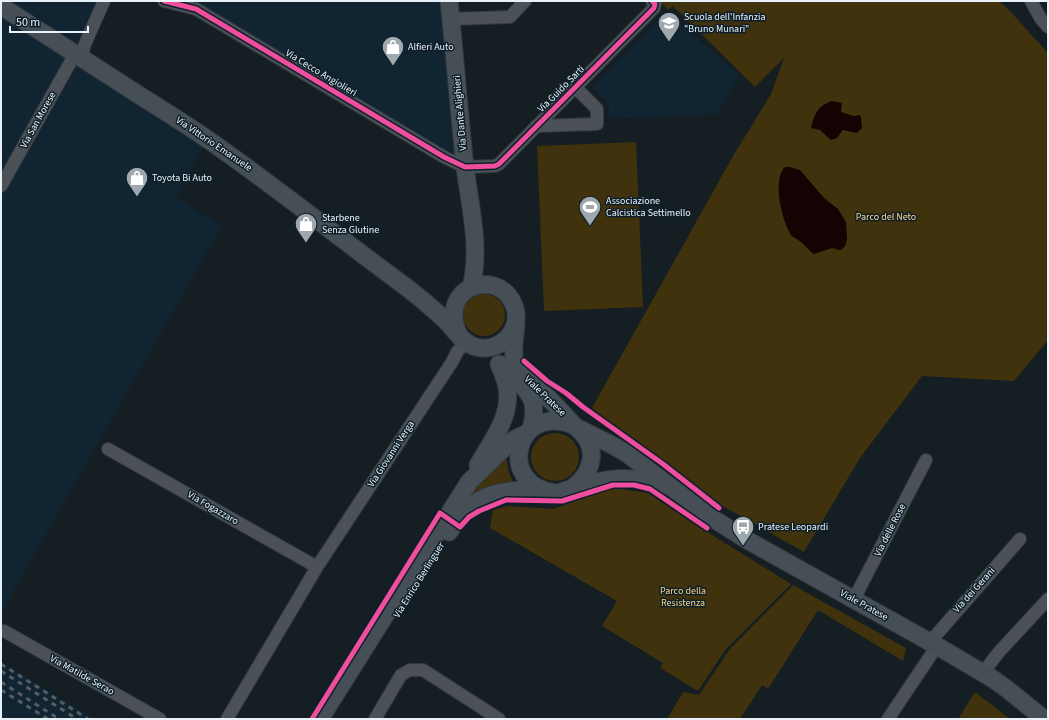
<svg xmlns="http://www.w3.org/2000/svg" width="1049" height="720" font-family="'Source Sans 3',sans-serif">
<style>
.built{fill:#102432}
.green{fill:#3f320d}
.water{fill:#130303}
.lines{fill:none;stroke-linecap:round;stroke-linejoin:round}
.minor-casing{stroke:#343a3f;stroke-width:14}
.secondary-casing{stroke:#343a3f;stroke-width:19}
.minor{stroke:#4b5157;stroke-width:12}
.secondary{stroke:#464f56;stroke-width:17}
.rail{stroke:#565d61;stroke-width:3;stroke-dasharray:5 5;stroke-linecap:butt}
.cycleway-casing{stroke:#0f1f29;stroke-width:8}
.cycleway{stroke:#ef4d9e;stroke-width:5}
.labels{text-anchor:middle;dominant-baseline:central;stroke-width:3;stroke-linejoin:round;paint-order:stroke}
.poi-label{font-size:10px;fill:#e8f2f9;stroke:#0f1f29;text-anchor:start}
.street-label{font-size:10px;fill:#e8f2f9;stroke:#0f1f29}
.park-label{font-size:10px;fill:#fcd888;stroke:#0f1f29}
</style>
<rect width="100%" height="100%" fill="#151e23"/>
<path class="built" d="M 1,1 L 105,1 L 81,58 L 208,139 L 176,197 L 222,226 L 1,613 Z
M 164,1 L 450,1 L 465,167 L 197,9 Z
M 667,12 L 739,75 L 717,114 L 608,119 L 609,104 L 592,87 Z
M 1,662 L 95,719 L 1,719 Z"/>
<path class="green" d="M 660,1 L 999,1 L 1010,11 L 1048,53 L 1048,340 L 1014,381 L 922,376 L 860,458 L 804,552 L 721,505 L 592,408 L 733,156 L 771,94 L 784,58 L 755,87 L 673,6 L 668,10 Z
M 636,142 L 643,307 L 544,311 L 537,146 Z
M463 315a21 21 0 1 1 42 0a21 21 0 1 1-42 0Z
M531 457a24 24 0 1 1 48 0a24 24 0 1 1-48 0Z
M 506,455 C 508,466 507,471 513,481 L 513,483 L 487,487 L 470,494 L 481,474 Z
M 613,488 L 648,493 L 691,522 L 791,584 L 726,649 L 698,691 L 660,668 L 663,663 L 602,626 L 617,601 L 490,528 L 493,510 L 508,506 L 553,509 Z
M 793,585 L 906,648 L 903,661 L 818,610 L 768,689 L 762,685 L 740,719 L 667,719 L 683,692 L 699,695 L 730,649 Z
M 975,692 L 1010,719 L 958,719 Z"/>
<path class="water" d="M 832,101 L 842,103 L 841,112 L 854,116 L 859,115 L 861,117 L 862,128 L 857,133 L 843,130 L 837,138 L 831,140 L 820,130 L 811,128 C 815,114 817,106 832,101 Z
M 785,167 L 790,167 L 800,170 L 824,198 L 838,209 L 846,222 L 847,240 L 845,246 L 841,250 L 839,250 L 832,248 L 814,254 C 807,249 803,242 795,238 C 792,236 792,237 790,233 C 782,220 772,179 785,167 Z"/>
<g class="lines">
<g class="minor-casing">
<path id="minor" d="M 164,1 L 196,9 L 444,157 L 465,167 L 495,166 L 499,164 L 654,8 L 655,4 L 652,1
M 1031,1 L 1041,19 L 1048,27
M 451,19 L 510,17 L 525,1
M 81,58 L 85,44 L 104,1
M 536,126 L 597,124 L 597,109 L 576,88
M 1,186 L 75,54
M 108,449 L 317,567
M 854,599 L 926,460
M 4,631 L 160,719
M 930,642 L 1020,539
M 982,674 L 999,652 L 1048,599
M 227,719 L 317,567 L 452,362 L 457,352 L 466,342
M 375,719 L 401,675 L 410,670 L 423,670 L 499,719
M 888,719 L 937,646"/>
</g>
<g class="secondary-casing">
<path id="secondary" d="M 449,1 C 455,56 459,112 465,167 C 470,207 481,248 471,288
M 1,6 C 47,36 93,65 139,95 C 163,110 187,125 210,141 C 273,185 333,233 394,278 C 412,291 429,305 445,320 C 454,329 463,344 476,347 C 501,354 525,327 513,303 C 496,267 438,287 458,333
M 516,325 C 515,337 511,353 516,365 C 520,375 531,382 539,389 C 551,400 561,411 571,422 C 574,426 579,429 582,433 C 599,451 591,475 572,488
M 517,380 C 534,397 537,405 531,429
M 573,425 C 515,402 495,486 556,493 C 562,492 568,489 574,488 C 604,479 631,473 661,486
M 576,427 L 612,445 L 626,453 L 712,518 L 747,540 L 937,646 L 993,679 L 1007,689 L 1044,719
M 478,465 C 491,442 512,416 507,388 C 506,380 502,372 499,364
M 449,532 C 472,494 498,490 539,489
M 320,719 L 469,482 L 508,444 L 515,439 L 526,434"/>
</g>
<use href="#minor" class="minor"/>
<use href="#secondary" class="secondary"/>
<path class="rail" d="M 1,664 L 88,719
M 1,671 L 77,719
M 1,682 L 59,719
M 1,690 L 48,719"/>
<g class="cycleway-casing">
<path id="cycleway" d="M 164,1 L 196,9 L 444,157 L 465,167 L 495,166 L 499,164 L 654,8 L 655,4 L 652,1
M 524,361 L 547,381 L 566,393 L 583,407 L 663,464 L 719,508
M 312,719 L 440,513 L 460,527 L 469,517 L 479,511 L 506,500 L 562,501 L 613,485 L 634,485 L 650,489 L 707,528"/>
</g>
<use href="#cycleway" class="cycleway"/>
</g>
<defs>
<g id="school-pin" transform="scale(1.15)"><path d="M0 17L-7.5 6A9.5 9.5 0 1 1 7.5 6Z" fill="#9ea8ae" stroke="#0f1f29"/><path d="M0-5L7-2L0 1L-7-2ZM-4 1L0 2.5L4 1V4Q0 6-4 4Z" fill="#fff"/></g>
<g id="shop-pin" transform="scale(1.15)"><path d="M0 17L-7.5 6A9.5 9.5 0 1 1 7.5 6Z" fill="#9ea8ae" stroke="#0f1f29"/><path d="M-5-2.5h2.3a2.7 3.5 0 0 1 5.4 0H5L5.5 6h-11ZM-1.5-2.5h3a1.5 2.3 0 0 0-3 0Z" fill="#fff"/></g>
<g id="stadium-pin" transform="scale(1.15)"><path d="M0 17L-7.5 6A9.5 9.5 0 1 1 7.5 6Z" fill="#9ea8ae" stroke="#0f1f29"/><path d="M0-5a6.5 5 0 1 0 0 10a6.5 5 0 1 0 0-10ZM-3.5-1.8h7v3.6h-7Z" fill="#fff"/></g>
<g id="bus-pin" transform="scale(1.15)"><path d="M0 17L-7.5 6A9.5 9.5 0 1 1 7.5 6Z" fill="#9ea8ae" stroke="#0f1f29"/><path d="M-5-6H5V4H4V6H2V4H-2V6H-4V4H-5ZM-3.5-4V0h7V-4ZM-3.5 1.2v1.5H-2V1.2ZM2 1.2v1.5H3.5V1.2Z" fill="#fff"/></g>
</defs>
<g fill-rule="evenodd">
<use href="#school-pin" x="669" y="23"/>
<use href="#shop-pin" x="393" y="47"/>
<use href="#shop-pin" x="137" y="178"/>
<use href="#stadium-pin" x="590" y="207"/>
<use href="#shop-pin" x="306" y="224"/>
<use href="#bus-pin" x="743" y="527"/>
</g>
<g class="labels">
<g class="poi-label">
<text x="684" y="17">Scuola dell'Infanzia<tspan x="684" dy="12">"Bruno Munari"</tspan></text>
<text x="408" y="47">Alfieri Auto</text>
<text x="152" y="178">Toyota Bi Auto</text>
<text x="606" y="201">Associazione<tspan x="606" dy="12">Calcistica Settimello</tspan></text>
<text x="322" y="218">Starbene<tspan x="322" dy="12">Senza Glutine</tspan></text>
<text x="758" y="527">Pratese Leopardi</text>
</g>
<g class="street-label">
<text transform="translate(321 73) rotate(31)">Via Cecco Angiolieri</text>
<text transform="translate(561 89) rotate(-45)">Via Guido Sarti</text>
<text transform="translate(460 113) rotate(-95)">Via Dante Alighieri</text>
<text transform="translate(38 120) rotate(-61)">Via San Morese</text>
<text transform="translate(214 144) rotate(34)">Via Vittorio Emanuele</text>
<text transform="translate(545 396) rotate(44)">Viale Pratese</text>
<text transform="translate(391 454) rotate(-57)">Via Giovanni Verga</text>
<text transform="translate(213 508) rotate(30)">Via Fogazzaro</text>
<text transform="translate(890 530) rotate(-63)">Via delle Rose</text>
<text transform="translate(419 580) rotate(-58)">Via Enrico Berlinguer</text>
<text transform="translate(974 590) rotate(-48)">Via dei Gerani</text>
<text transform="translate(864 605) rotate(29)">Viale Pratese</text>
<text transform="translate(82 675) rotate(29)">Via Matilde Serao</text>
</g>
<g class="park-label">
<text x="886" y="217">Parco del Neto</text>
<text x="683" y="591">Parco della<tspan x="683" dy="12">Resistenza</tspan></text>
</g>
</g>
<rect width="1049" height="720" fill="none" stroke="#e8f2f9" stroke-width="4"/>
<path d="M10 26v6h78v-6" fill="none" stroke="#e8f2f9" stroke-width="2"/>
<text x="16" y="26" font-size="12" fill="#e8f2f9" stroke="#0f1f29" stroke-width="3" paint-order="stroke">50 m</text>
</svg>
